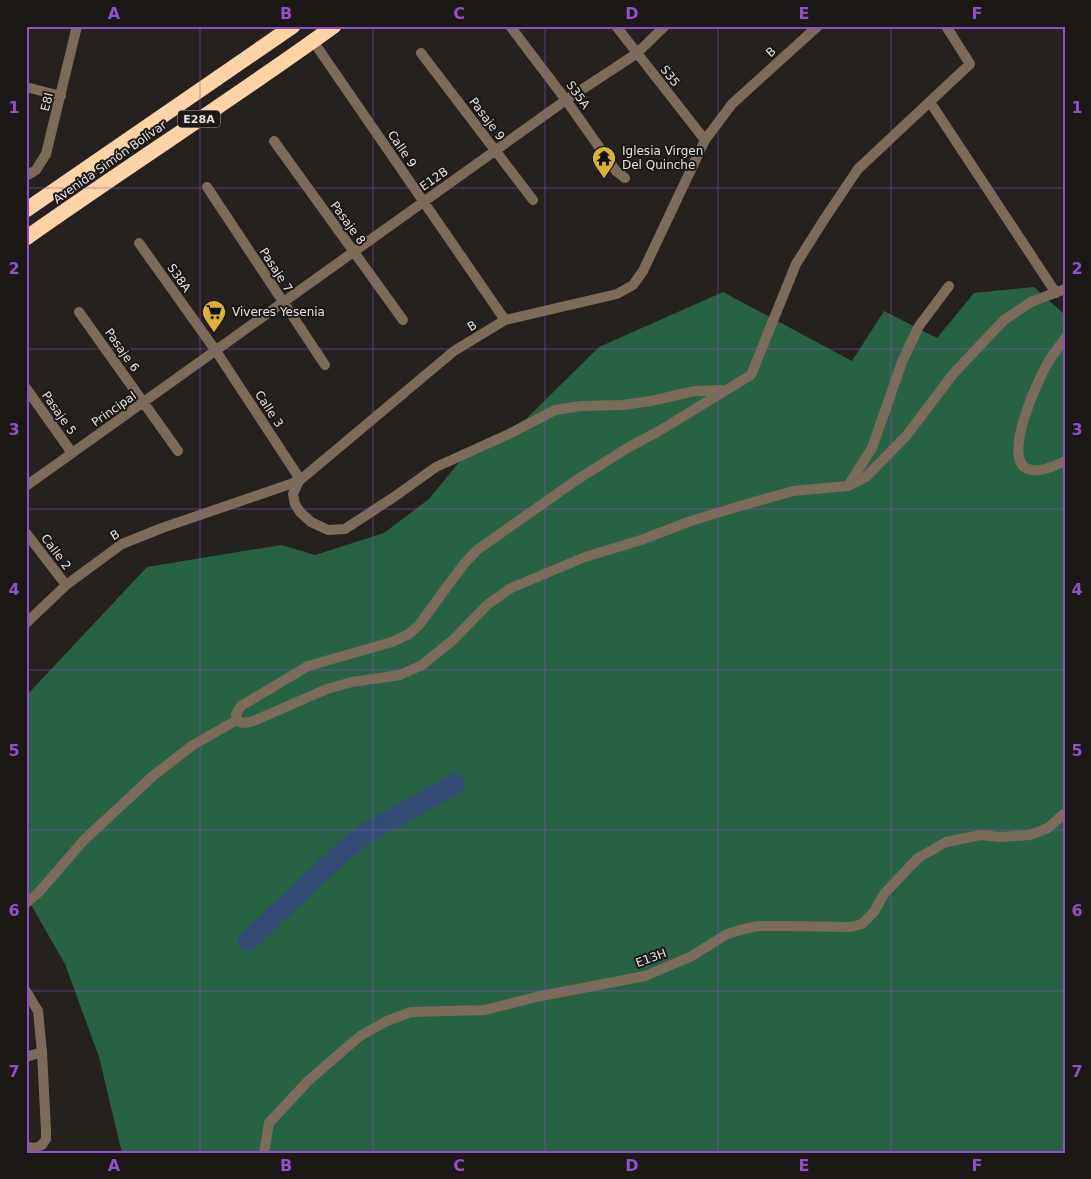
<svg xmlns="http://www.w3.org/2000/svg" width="1091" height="1179" font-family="'DejaVu Sans',sans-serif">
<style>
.forest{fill:#286245}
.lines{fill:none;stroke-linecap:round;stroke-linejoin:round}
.river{stroke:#334c76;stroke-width:20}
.street{stroke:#7d6b59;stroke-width:10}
.highway{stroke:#ffd3a5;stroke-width:15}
.grid{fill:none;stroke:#9050c6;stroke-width:1;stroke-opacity:0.55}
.labels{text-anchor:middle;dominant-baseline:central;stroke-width:4;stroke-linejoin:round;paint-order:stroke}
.shield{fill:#1b1816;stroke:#a8a5a4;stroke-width:1}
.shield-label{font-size:11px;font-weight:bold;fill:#e4e2e1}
.street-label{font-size:12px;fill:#e4e2e1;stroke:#1b1816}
.poi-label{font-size:12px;fill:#e4e2e1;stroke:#1b1816;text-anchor:start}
.neatline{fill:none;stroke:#9050c6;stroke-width:2}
.grid-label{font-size:16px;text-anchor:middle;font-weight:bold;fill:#9050c6}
</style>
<rect width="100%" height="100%" fill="#24211f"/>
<path class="forest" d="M 1034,287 L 1065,315 L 1065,1153 L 122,1153 L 99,1057 L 65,964 L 26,896 L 26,696 L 147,567 L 281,545 L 315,555 L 384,533 L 429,499 L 466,454 L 526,419 L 599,347 L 723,292 L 852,361 L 884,311 L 937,338 L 974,293 Z"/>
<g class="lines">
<path class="river" d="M 248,941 L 339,855 L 366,833 L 455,784"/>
<path class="street" d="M 510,26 L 566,100 L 616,171 L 625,178
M 616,26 L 705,140
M 313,41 L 505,320
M 421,53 L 533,200
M 26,87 L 61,96
M 930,102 L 1056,293
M 274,141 L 403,320
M 26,176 L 36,170 L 46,154 L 77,26
M 207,187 L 325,365
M 139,243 L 216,351 L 296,473 L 299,481
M 79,312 L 178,451
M 1065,338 C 1059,347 1052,355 1047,364 C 1039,379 997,466 1032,470 C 1042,472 1056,465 1065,461
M 26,388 L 72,453
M 299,481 L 293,494 L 295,504 L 300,512 L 311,522 L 328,530 L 345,529 L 394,497 L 436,467 L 509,434 L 555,410 L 581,406 L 623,405 L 651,401 L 695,391 L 721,390
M 26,486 L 566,100 L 636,54 L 665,26
M 848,486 L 872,448 L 902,362 L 919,326 L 949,286
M 26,533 L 66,585
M 26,623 L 66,585 L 122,544 L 162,528 L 299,481 L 454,351 L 505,320 L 617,294 L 633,285 L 643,271 L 705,140 L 732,104 L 818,26
M 237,720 L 236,714 L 241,706 L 308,666 L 392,642 L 409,634 L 419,625 L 463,565 L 477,550 L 578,479 L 629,447 L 659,431 L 751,375 L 796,264 L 825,218 L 858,169 L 970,64 L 946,26
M 237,720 L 242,723 L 251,722 L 327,689 L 352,682 L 400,675 L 422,665 L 453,640 L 487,605 L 511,588 L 585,557 L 641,540 L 691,521 L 740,506 L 793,491 L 848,486 L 866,477 L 907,435 L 953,374 L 1004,320 L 1031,302 L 1065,289
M 26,903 L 39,892 L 84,840 L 154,775 L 193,745 L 237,720
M 26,991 L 38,1011 L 42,1052 L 46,1131 L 46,1139 L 42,1145 L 35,1148 L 26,1147
M 26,1057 L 42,1052
M 264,1153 L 269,1123 L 308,1081 L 360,1036 L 387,1021 L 411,1012 L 485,1010 L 536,997 L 645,976 L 690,957 L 727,934 L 744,929 L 758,926 L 790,926 L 850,927 L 862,924 L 874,912 L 884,894 L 918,858 L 946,842 L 980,835 L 1000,837 L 1030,835 L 1048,828 L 1065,813"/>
<path class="highway" d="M 26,210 L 293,26
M 26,238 C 128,166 233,99 334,26"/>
</g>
<path class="grid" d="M 200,26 L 200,1153M 373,26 L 373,1153M 545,26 L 545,1153M 718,26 L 718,1153M 891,26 L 891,1153M 26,188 L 1065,188M 26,349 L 1065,349M 26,509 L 1065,509M 26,670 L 1065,670M 26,830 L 1065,830M 26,991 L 1065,991"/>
<defs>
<g id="temple-pin" transform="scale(1.25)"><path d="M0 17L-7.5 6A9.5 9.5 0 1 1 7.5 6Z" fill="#dbb233" stroke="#1b1816"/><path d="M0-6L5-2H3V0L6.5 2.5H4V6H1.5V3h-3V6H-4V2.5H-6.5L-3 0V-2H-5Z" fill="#111"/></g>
<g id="supermarket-pin" transform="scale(1.25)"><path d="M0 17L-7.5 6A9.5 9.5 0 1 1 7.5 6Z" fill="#dbb233" stroke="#1b1816"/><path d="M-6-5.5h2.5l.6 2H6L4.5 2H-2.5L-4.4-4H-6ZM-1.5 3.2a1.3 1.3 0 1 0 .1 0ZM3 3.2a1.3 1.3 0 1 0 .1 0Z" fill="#111"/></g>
</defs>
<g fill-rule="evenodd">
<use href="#temple-pin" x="604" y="158"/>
<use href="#supermarket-pin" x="214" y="312"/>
</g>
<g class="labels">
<rect class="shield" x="178" y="110.5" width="42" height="17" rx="4"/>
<g class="shield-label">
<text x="199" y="119">E28A</text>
</g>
<g class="street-label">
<text transform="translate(771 52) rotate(-42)">B</text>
<text transform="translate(670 76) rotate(52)">S35</text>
<text transform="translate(578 95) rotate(54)">S35A</text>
<text transform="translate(47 102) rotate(-76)">E8I</text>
<text transform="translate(487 119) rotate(53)">Pasaje 9</text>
<text transform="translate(402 149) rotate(56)">Calle 9</text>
<text transform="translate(110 162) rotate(-35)">Avenida Simón Bolívar</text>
<text transform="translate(434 179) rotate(-35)">E12B</text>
<text transform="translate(348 223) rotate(54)">Pasaje 8</text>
<text transform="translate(276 270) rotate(57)">Pasaje 7</text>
<text transform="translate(179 278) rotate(55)">S38A</text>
<text transform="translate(472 326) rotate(-32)">B</text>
<text transform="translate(122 350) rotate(55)">Pasaje 6</text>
<text transform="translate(114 409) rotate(-35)">Principal</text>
<text transform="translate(269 409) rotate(57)">Calle 3</text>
<text transform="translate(59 413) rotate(55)">Pasaje 5</text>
<text transform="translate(115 535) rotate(-31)">B</text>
<text transform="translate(56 552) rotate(53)">Calle 2</text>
<text transform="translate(651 958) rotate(-20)">E13H</text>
</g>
<g class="poi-label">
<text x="622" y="151">Iglesia Virgen<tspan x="622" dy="14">Del Quinche</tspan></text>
<text x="232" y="312">Viveres Yesenia</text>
</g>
</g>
<rect width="1091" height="1179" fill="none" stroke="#1b1816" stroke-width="55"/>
<rect x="28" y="28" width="1036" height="1124" class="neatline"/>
<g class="grid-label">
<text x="114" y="19">A</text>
<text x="286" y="19">B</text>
<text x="459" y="19">C</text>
<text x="632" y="19">D</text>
<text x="804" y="19">E</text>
<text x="977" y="19">F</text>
<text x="14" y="113">1</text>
<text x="1077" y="113">1</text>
<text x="14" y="274">2</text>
<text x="1077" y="274">2</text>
<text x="14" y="435">3</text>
<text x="1077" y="435">3</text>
<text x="14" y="595">4</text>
<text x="1077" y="595">4</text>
<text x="14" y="756">5</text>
<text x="1077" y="756">5</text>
<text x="14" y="916">6</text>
<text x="1077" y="916">6</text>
<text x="14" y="1077">7</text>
<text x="1077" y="1077">7</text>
<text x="114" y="1171">A</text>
<text x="286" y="1171">B</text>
<text x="459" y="1171">C</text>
<text x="632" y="1171">D</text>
<text x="804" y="1171">E</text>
<text x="977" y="1171">F</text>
</g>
</svg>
